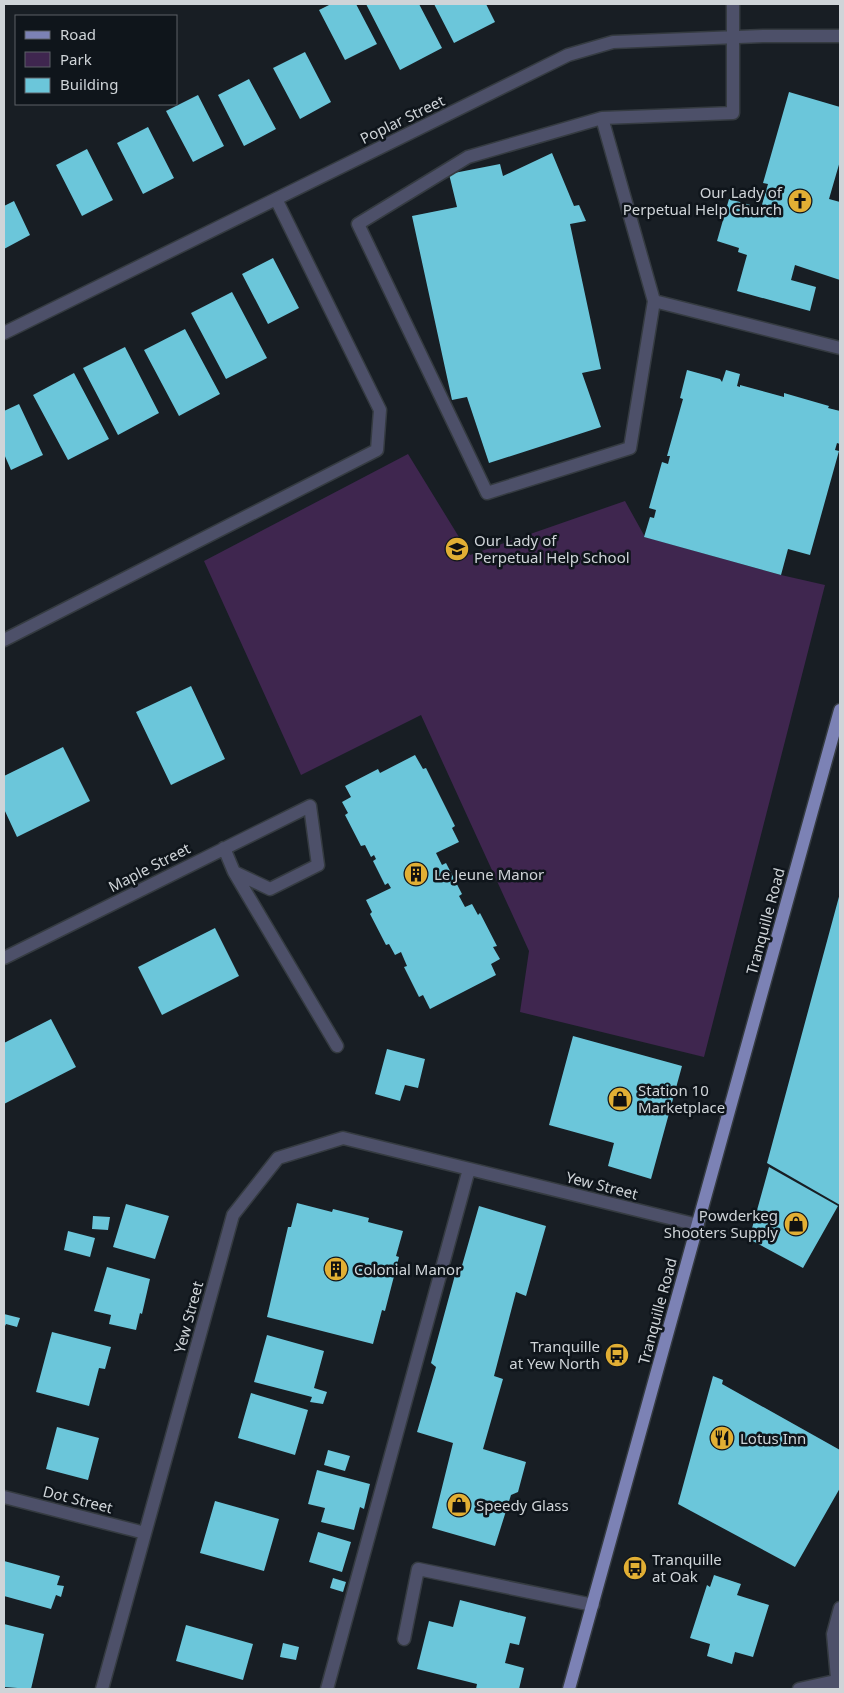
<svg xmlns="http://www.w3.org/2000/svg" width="844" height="1693" font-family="'Noto Sans',sans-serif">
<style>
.green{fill:#3f264f}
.building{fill:#6bc6da}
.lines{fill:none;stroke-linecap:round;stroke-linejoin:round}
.minor-casing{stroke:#353b41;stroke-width:15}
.major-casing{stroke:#353b41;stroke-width:15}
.minor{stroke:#4d5069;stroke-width:12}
.major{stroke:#7c82b5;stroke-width:12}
.labels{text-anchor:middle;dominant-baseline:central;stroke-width:5;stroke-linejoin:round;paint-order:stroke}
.street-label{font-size:15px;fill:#cfd4d8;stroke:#0f151b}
.poi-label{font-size:15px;fill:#cfd4d8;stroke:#0f151b;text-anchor:start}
</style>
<rect width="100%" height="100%" fill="#181e24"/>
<path class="green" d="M 408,454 L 470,555 L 625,501 L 645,537 L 781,575 L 825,585 L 704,1057 L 520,1012 L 529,951 L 421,715 L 301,775 L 204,561 Z"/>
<path class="building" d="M 331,4 L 356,4 L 377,44 L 345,60 L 319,10 Z
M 366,4 L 419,4 L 442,48 L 400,70 Z
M 434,4 L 486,4 L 495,22 L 454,43 Z
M 305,52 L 331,102 L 300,119 L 273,68 Z
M 249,79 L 276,129 L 244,146 L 218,95 Z
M 789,92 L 840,107 L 840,161 L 829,199 L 840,202 L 840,280 L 795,265 L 791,280 L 816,287 L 810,311 L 737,291 L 747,255 L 738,252 L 739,248 L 717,241 L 729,199 L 761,208 L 768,184 L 763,183 Z
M 198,95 L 224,146 L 193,162 L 166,111 Z
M 148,127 L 174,178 L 143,194 L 117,143 Z
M 87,149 L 113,200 L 82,216 L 56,165 Z
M 552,153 L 574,206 L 579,205 L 586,221 L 570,224 L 601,369 L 582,373 L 601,427 L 489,463 L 467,397 L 452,400 L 412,216 L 457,207 L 449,174 L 500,164 L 503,176 Z
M 14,201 L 30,235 L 4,249 L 4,206 Z
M 273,258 L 299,308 L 268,324 L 242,274 Z
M 232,292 L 267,358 L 226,379 L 191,313 Z
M 185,329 L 220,394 L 179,416 L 144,350 Z
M 125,347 L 159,413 L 118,435 L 83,368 Z
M 687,370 L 720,379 L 722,382 L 726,370 L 740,374 L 737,386 L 740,387 L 740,385 L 784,397 L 784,393 L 829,406 L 828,408 L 840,411 L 840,444 L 837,443 L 835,450 L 839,451 L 810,555 L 788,549 L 781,575 L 644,537 L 650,517 L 654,518 L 656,510 L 649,508 L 662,462 L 668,464 L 670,456 L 667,456 L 683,399 L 680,398 Z
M 74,373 L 109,439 L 68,460 L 33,395 Z
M 19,404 L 43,455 L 11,470 L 4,454 L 4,411 Z
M 191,686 L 225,759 L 171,785 L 136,712 Z
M 63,747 L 90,801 L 17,837 L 4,809 L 4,776 Z
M 415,755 L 423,769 L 426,768 L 455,826 L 452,828 L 459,842 L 436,853 L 442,865 L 446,863 L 462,894 L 459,896 L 465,907 L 472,904 L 478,915 L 480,913 L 497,946 L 493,947 L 500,959 L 491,964 L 496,975 L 430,1009 L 423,995 L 419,997 L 404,967 L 407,966 L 401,952 L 395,955 L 389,944 L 386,945 L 370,914 L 372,912 L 366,900 L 391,888 L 388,883 L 385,885 L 373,861 L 376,859 L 374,855 L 371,857 L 365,845 L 361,846 L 345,815 L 348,813 L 342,802 L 351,797 L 345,786 L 378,769 L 380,773 Z
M 840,893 L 840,1205 L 767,1163 Z
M 215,928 L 239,976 L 162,1015 L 138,967 Z
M 51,1019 L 76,1067 L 4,1104 L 4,1043 Z
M 573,1036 L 682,1066 L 651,1179 L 608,1166 L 614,1143 L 549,1125 Z
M 387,1049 L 425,1059 L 418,1088 L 405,1085 L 400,1101 L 375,1094 Z
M 769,1167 L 838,1206 L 803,1268 L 749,1239 Z
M 297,1203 L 332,1212 L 333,1209 L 369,1218 L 368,1222 L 403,1231 L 396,1256 L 399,1257 L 385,1311 L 382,1310 L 373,1344 L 267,1317 L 288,1227 L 291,1227 Z
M 126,1204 L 169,1216 L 155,1259 L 113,1247 Z
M 479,1206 L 546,1226 L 526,1296 L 516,1292 L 494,1376 L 503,1379 L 483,1449 L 526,1462 L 518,1492 L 511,1495 L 495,1546 L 432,1528 L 453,1443 L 417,1432 L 436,1367 L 431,1363 L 455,1275 L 459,1276 Z
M 93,1216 L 110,1217 L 108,1230 L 92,1229 Z
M 68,1231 L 95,1238 L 90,1257 L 64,1250 Z
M 107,1267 L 150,1279 L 142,1314 L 140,1313 L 136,1330 L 109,1324 L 111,1315 L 94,1311 Z
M 4,1314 L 20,1318 L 17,1327 L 6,1324 L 4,1328 Z
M 52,1332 L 111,1347 L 105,1369 L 99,1368 L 89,1406 L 36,1392 Z
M 267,1335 L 324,1351 L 314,1388 L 327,1392 L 323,1404 L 310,1402 L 312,1397 L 254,1382 Z
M 713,1376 L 723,1380 L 722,1384 L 840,1450 L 840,1488 L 795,1567 L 678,1504 Z
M 251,1393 L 308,1410 L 295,1455 L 238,1438 Z
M 57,1427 L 99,1438 L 88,1480 L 46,1469 Z
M 328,1450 L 350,1456 L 345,1471 L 324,1465 Z
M 317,1470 L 370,1484 L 364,1509 L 360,1507 L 354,1530 L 321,1522 L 325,1508 L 308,1504 Z
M 215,1501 L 279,1519 L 264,1571 L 200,1553 Z
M 318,1532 L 351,1542 L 342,1572 L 309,1562 Z
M 4,1561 L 60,1576 L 57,1585 L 64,1586 L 61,1597 L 56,1595 L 51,1609 L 4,1596 Z
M 714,1575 L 741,1584 L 737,1595 L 769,1605 L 753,1657 L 735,1652 L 732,1664 L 707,1656 L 710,1644 L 690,1638 L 707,1585 L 710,1587 Z
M 333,1578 L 346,1582 L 343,1592 L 330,1588 Z
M 460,1600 L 526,1617 L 519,1645 L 510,1643 L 505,1663 L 524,1668 L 519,1689 L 476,1689 L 477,1684 L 417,1669 L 429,1621 L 453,1627 Z
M 4,1624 L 44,1634 L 31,1689 L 4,1687 Z
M 186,1625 L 253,1644 L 243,1680 L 176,1661 Z
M 283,1643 L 299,1647 L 296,1660 L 280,1657 Z"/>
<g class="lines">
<g class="minor-casing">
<path id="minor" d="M 602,118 L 654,301 L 630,448 L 487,493 L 358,224 L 468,157 Z
M 602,118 L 733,113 L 733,4
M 654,301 L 840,348
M 4,333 L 568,55 L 613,42 L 763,36 L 840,36
M 4,640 L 377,450 L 380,410 L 276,199
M 234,872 L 337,1046
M 4,958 L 310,806 L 318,865 L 270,889 L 234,872 L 224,848
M 4,1497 L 145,1533
M 404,1639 L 418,1569 L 593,1605
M 102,1689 L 233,1215 L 278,1158 L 343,1138 L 698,1225
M 327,1689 L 469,1169
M 799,1689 L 840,1680
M 838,1689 L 833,1634 L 840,1608"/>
</g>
<g class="major-casing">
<path id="major" d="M 569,1689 L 840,710"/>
</g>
<use href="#minor" class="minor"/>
<use href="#major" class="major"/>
</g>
<defs>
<g id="church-disc" transform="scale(1.25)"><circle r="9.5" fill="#e2af34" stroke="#0f151b"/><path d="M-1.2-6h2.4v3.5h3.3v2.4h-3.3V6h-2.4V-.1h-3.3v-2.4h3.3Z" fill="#111"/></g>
<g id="school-disc" transform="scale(1.25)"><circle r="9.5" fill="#e2af34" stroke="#0f151b"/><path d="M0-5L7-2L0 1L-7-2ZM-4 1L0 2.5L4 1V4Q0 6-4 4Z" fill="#111"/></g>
<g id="building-disc" transform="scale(1.25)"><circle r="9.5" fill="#e2af34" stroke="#0f151b"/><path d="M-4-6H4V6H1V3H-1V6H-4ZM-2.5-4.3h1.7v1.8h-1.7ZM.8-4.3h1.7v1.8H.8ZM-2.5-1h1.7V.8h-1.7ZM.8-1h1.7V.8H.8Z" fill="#111"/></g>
<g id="shop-disc" transform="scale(1.25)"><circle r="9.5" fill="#e2af34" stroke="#0f151b"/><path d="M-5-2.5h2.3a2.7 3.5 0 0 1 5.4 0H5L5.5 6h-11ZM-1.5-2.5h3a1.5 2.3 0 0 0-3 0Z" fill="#111"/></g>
<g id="bus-disc" transform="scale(1.25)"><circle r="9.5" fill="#e2af34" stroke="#0f151b"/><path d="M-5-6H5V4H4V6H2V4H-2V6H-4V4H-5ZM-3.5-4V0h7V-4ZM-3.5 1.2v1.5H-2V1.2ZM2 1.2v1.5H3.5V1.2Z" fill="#111"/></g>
<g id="restaurant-disc" transform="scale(1.25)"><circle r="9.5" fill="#e2af34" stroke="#0f151b"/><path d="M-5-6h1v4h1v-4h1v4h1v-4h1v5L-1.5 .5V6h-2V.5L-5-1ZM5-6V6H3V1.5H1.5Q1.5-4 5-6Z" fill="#111"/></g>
</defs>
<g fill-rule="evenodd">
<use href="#church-disc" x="800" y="201"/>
<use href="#school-disc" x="457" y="549"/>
<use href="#building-disc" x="416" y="874"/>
<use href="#shop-disc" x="620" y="1099"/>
<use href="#shop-disc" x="796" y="1224"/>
<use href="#building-disc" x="336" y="1269"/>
<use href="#bus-disc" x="617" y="1355"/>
<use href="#restaurant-disc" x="722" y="1438"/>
<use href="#shop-disc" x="459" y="1505"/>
<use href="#bus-disc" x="635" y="1568"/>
</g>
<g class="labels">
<g class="street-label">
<text transform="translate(402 119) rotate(-26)">Poplar Street</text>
<text transform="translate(149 867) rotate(-27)">Maple Street</text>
<text transform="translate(765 921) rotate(-75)">Tranquille Road</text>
<text transform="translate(602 1185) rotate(14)">Yew Street</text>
<text transform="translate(657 1311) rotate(-75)">Tranquille Road</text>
<text transform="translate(188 1317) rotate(-75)">Yew Street</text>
<text transform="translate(78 1499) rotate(14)">Dot Street</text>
</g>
<g class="poi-label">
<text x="782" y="192" text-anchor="end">Our Lady of<tspan x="782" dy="17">Perpetual Help Church</tspan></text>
<text x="474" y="540">Our Lady of<tspan x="474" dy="17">Perpetual Help School</tspan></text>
<text x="434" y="874">Le Jeune Manor</text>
<text x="638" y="1090">Station 10<tspan x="638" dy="17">Marketplace</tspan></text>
<text x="778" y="1215" text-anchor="end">Powderkeg<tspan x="778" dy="17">Shooters Supply</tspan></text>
<text x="354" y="1269">Colonial Manor</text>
<text x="600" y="1346" text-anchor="end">Tranquille<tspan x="600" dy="17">at Yew North</tspan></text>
<text x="740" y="1438">Lotus Inn</text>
<text x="476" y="1505">Speedy Glass</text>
<text x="652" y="1559">Tranquille<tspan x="652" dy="17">at Oak</tspan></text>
</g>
</g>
<rect width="844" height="1693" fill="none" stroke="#cfd4d8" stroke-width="10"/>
<rect x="15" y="15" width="162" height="90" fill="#0f151b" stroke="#5c6167"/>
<rect x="25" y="31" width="25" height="8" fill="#7c82b5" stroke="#5c6167"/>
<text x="60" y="40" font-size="15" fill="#cfd4d8">Road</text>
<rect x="25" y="52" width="25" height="15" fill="#3f264f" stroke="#5c6167"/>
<text x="60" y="65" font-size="15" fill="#cfd4d8">Park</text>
<rect x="25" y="78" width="25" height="15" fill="#6bc6da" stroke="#5c6167"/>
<text x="60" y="90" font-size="15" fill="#cfd4d8">Building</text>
</svg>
